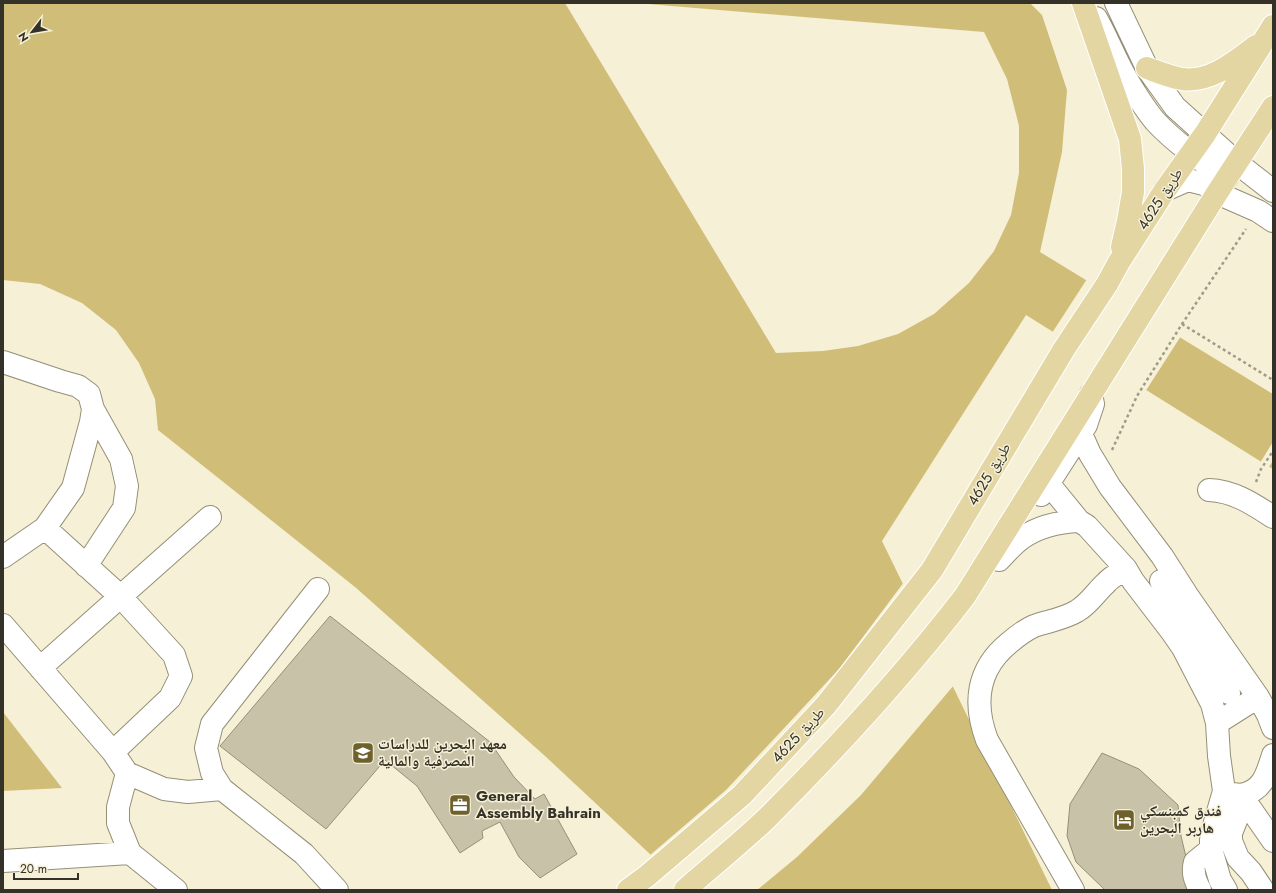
<svg xmlns="http://www.w3.org/2000/svg" width="1276" height="893" font-family="Jost,'Noto Naskh Arabic',sans-serif">
<style>
.water{fill:#d0be78}
.pier{fill:#f6f0d6}
.building{fill:#c8c2a9;stroke:#969079}
.lines{fill:none;stroke-linecap:round;stroke-linejoin:round}
.minor-casing{stroke:#958f77;stroke-width:24}
.major-casing{stroke:#fff;stroke-width:24}
.path{stroke:#a09b89;stroke-width:2.5;stroke-dasharray:3 3;stroke-linecap:butt}
.minor{stroke:#fff;stroke-width:22}
.major{stroke:#e3d6a3;stroke-width:22}
.labels{text-anchor:middle;dominant-baseline:central;stroke-width:3;stroke-linejoin:round;paint-order:stroke}
.street-label{font-size:15px;fill:#343128;stroke:#f6f0d6}
.poi-label{font-size:15px;font-weight:bold;fill:#343128;stroke:#f6f0d6;text-anchor:start}
</style>
<rect width="100%" height="100%" fill="#f6f0d6"/>
<path class="water" d="M 3,3 L 565,3 L 776,353 L 823,351 L 858,346 L 898,334 L 934,314 L 969,283 L 994,251 L 1011,215 L 1019,173 L 1019,126 L 1007,79 L 984,32 L 636,3 L 1030,3 L 1042,15 L 1067,90 L 1062,152 L 1040,252 L 1273,394 L 1273,469 L 1026,315 L 882,541 L 1052,890 L 681,890 L 651,855 L 545,756 L 355,587 L 158,430 L 155,399 L 139,363 L 116,330 L 82,303 L 40,284 L 3,280 Z
M 3,712 L 62,788 L 3,791 Z"/>
<path class="pier" d="M 1087,279 L 1181,336 L 1145,392 L 1052,333 Z
M 1273,442 L 1273,461 L 1268,468 L 1260,463 Z
M 904,582 L 954,685 L 861,795 L 797,857 L 757,890 L 678,890 L 649,856 L 726,790 L 787,725 L 839,669 Z"/>
<path class="building" d="M 330,616 L 490,742 L 514,777 L 535,799 L 544,794 L 577,854 L 540,878 L 519,857 L 500,822 L 482,831 L 483,838 L 460,853 L 417,786 L 385,760 L 326,829 L 220,746 Z
M 1102,753 L 1139,769 L 1178,805 L 1181,836 L 1194,890 L 1105,890 L 1076,862 L 1067,836 L 1070,804 Z"/>
<g class="lines">
<g class="minor-casing">
<path id="minor" d="M 1116,3 L 1147,68 L 1175,107 L 1237,163 L 1273,191
M 1096,18 C 1108,39 1116,62 1129,83 C 1137,96 1145,109 1155,121 C 1175,143 1202,161 1227,178
M 1165,190 L 1188,180 L 1204,184 L 1217,193 L 1258,211 L 1273,221
M 3,362 L 60,381 L 78,386 L 89,394 L 93,409 L 91,422 L 73,488 L 45,528 L 3,557
M 1081,434 L 1090,454 L 1110,487 L 1162,556 L 1187,595 L 1258,697 L 1268,715 L 1273,728
M 1048,483 L 1079,521 L 1087,526 L 1126,569 L 1133,581 L 1172,632 L 1183,648 L 1212,704 L 1217,723 L 1219,756 L 1224,791 L 1215,822 L 1211,840 L 1211,849 L 1220,880 L 1226,890
M 1209,490 C 1234,491 1253,504 1273,517
M 1041,495 L 1086,425 L 1093,404 L 1091,394
M 45,528 L 121,597 L 174,655 L 181,676 L 170,698 L 113,752
M 999,560 C 1006,553 1013,544 1022,538 C 1039,526 1059,522 1079,521
M 86,566 L 124,508 L 127,486 L 121,459 L 93,409
M 1161,581 L 1229,693
M 318,589 L 212,724 L 206,748 L 212,773 L 222,789 L 304,854 L 337,890
M 3,625 L 113,752 L 127,773 L 118,807 L 118,823 L 130,853 L 176,890
M 40,668 L 210,517
M 1217,723 L 1258,697
M 127,773 L 164,789 L 188,792 L 222,789
M 1232,794 L 1241,795 L 1273,841
M 3,861 L 130,853
M 1073,890 L 987,740 C 973,703 977,669 1009,643 C 1016,637 1025,630 1034,626 C 1048,621 1064,619 1077,611 C 1089,604 1096,592 1106,583 C 1111,577 1119,573 1126,569
M 1200,890 C 1195,880 1192,873 1195,862 L 1211,849
M 1263,890 L 1251,872 L 1238,858 L 1231,841 L 1231,833 L 1237,818 L 1241,795 C 1263,791 1267,774 1273,755"/>
</g>
<g class="major-casing">
<path id="major" d="M 1083,3 L 1130,139 L 1133,169 L 1133,192 L 1128,221 L 1122,247
M 1147,68 C 1158,72 1170,77 1182,79 C 1210,83 1235,62 1256,46
M 628,890 L 647,876 L 742,795 L 826,705 L 932,570 L 1064,349 L 1107,284 L 1119,262 L 1165,190 L 1205,134 L 1273,26
M 685,890 C 712,866 741,843 767,818 C 837,748 905,674 965,596 L 1217,193 L 1273,107"/>
</g>
<path class="path" d="M 1182,324 L 1273,380
M 1112,450 L 1137,396 L 1182,324 L 1246,229
M 1256,482 L 1261,469 L 1273,451"/>
<use href="#minor" class="minor"/>
<use href="#major" class="major"/>
</g>
<defs>
<g id="university-square" transform="scale(1.15)"><rect x="-9" y="-9" width="18" height="18" rx="4" fill="#6e612e" stroke="#f6f0d6"/><path d="M0-5L7-2L0 1L-7-2ZM-4 1L0 2.5L4 1V4Q0 6-4 4Z" fill="#fff"/></g>
<g id="office-square" transform="scale(1.15)"><rect x="-9" y="-9" width="18" height="18" rx="4" fill="#6e612e" stroke="#f6f0d6"/><path d="M-6-3h4V-5.5h4V-3h4V5H-6ZM-1-4.5V-3h2v-1.5ZM-6 0V1H6V0Z" fill="#fff"/></g>
<g id="hotel-square" transform="scale(1.15)"><rect x="-9" y="-9" width="18" height="18" rx="4" fill="#6e612e" stroke="#f6f0d6"/><path d="M-6-4.5h1.5V1H6V5H4.5V3h-9V5H-6ZM-4 0a1.8 1.8 0 1 1 3.6 0ZM.5 0V-2.5h3Q6-2.5 6 0Z" fill="#fff"/></g>
</defs>
<g fill-rule="evenodd">
<use href="#university-square" x="363" y="753"/>
<use href="#office-square" x="460" y="805"/>
<use href="#hotel-square" x="1124" y="820"/>
</g>
<g class="labels">
<g class="street-label">
<text transform="translate(1160 199) rotate(-57)">طريق 4625</text>
<text transform="translate(989 474) rotate(-59)">طريق 4625</text>
<text transform="translate(798 735) rotate(-47)">طريق 4625</text>
</g>
<g class="poi-label">
<text x="378" y="744">معهد البحرين للدراسات<tspan x="378" dy="17">المصرفية والمالية</tspan></text>
<text x="476" y="796">General<tspan x="476" dy="17">Assembly Bahrain</tspan></text>
<text x="1140" y="811">فندق كمبنسكي<tspan x="1140" dy="17">هاربر البحرين</tspan></text>
</g>
</g>
<rect width="1276" height="893" fill="none" stroke="#343128" stroke-width="8"/>
<g transform="translate(32 32) rotate(239)" stroke="#f6f0d6" stroke-width="3" paint-order="stroke">
<path d="M0-3L7 15L0 10L-7 15Z" fill="#343128"/>
<text y="-6" font-size="11" font-weight="bold" text-anchor="middle" fill="#343128">N</text>
</g>
<path d="M14 873v6h64v-6" fill="none" stroke="#343128" stroke-width="2"/>
<text x="20" y="873" font-size="12" fill="#343128" stroke="#f6f0d6" stroke-width="3" paint-order="stroke">20 m</text>
</svg>
